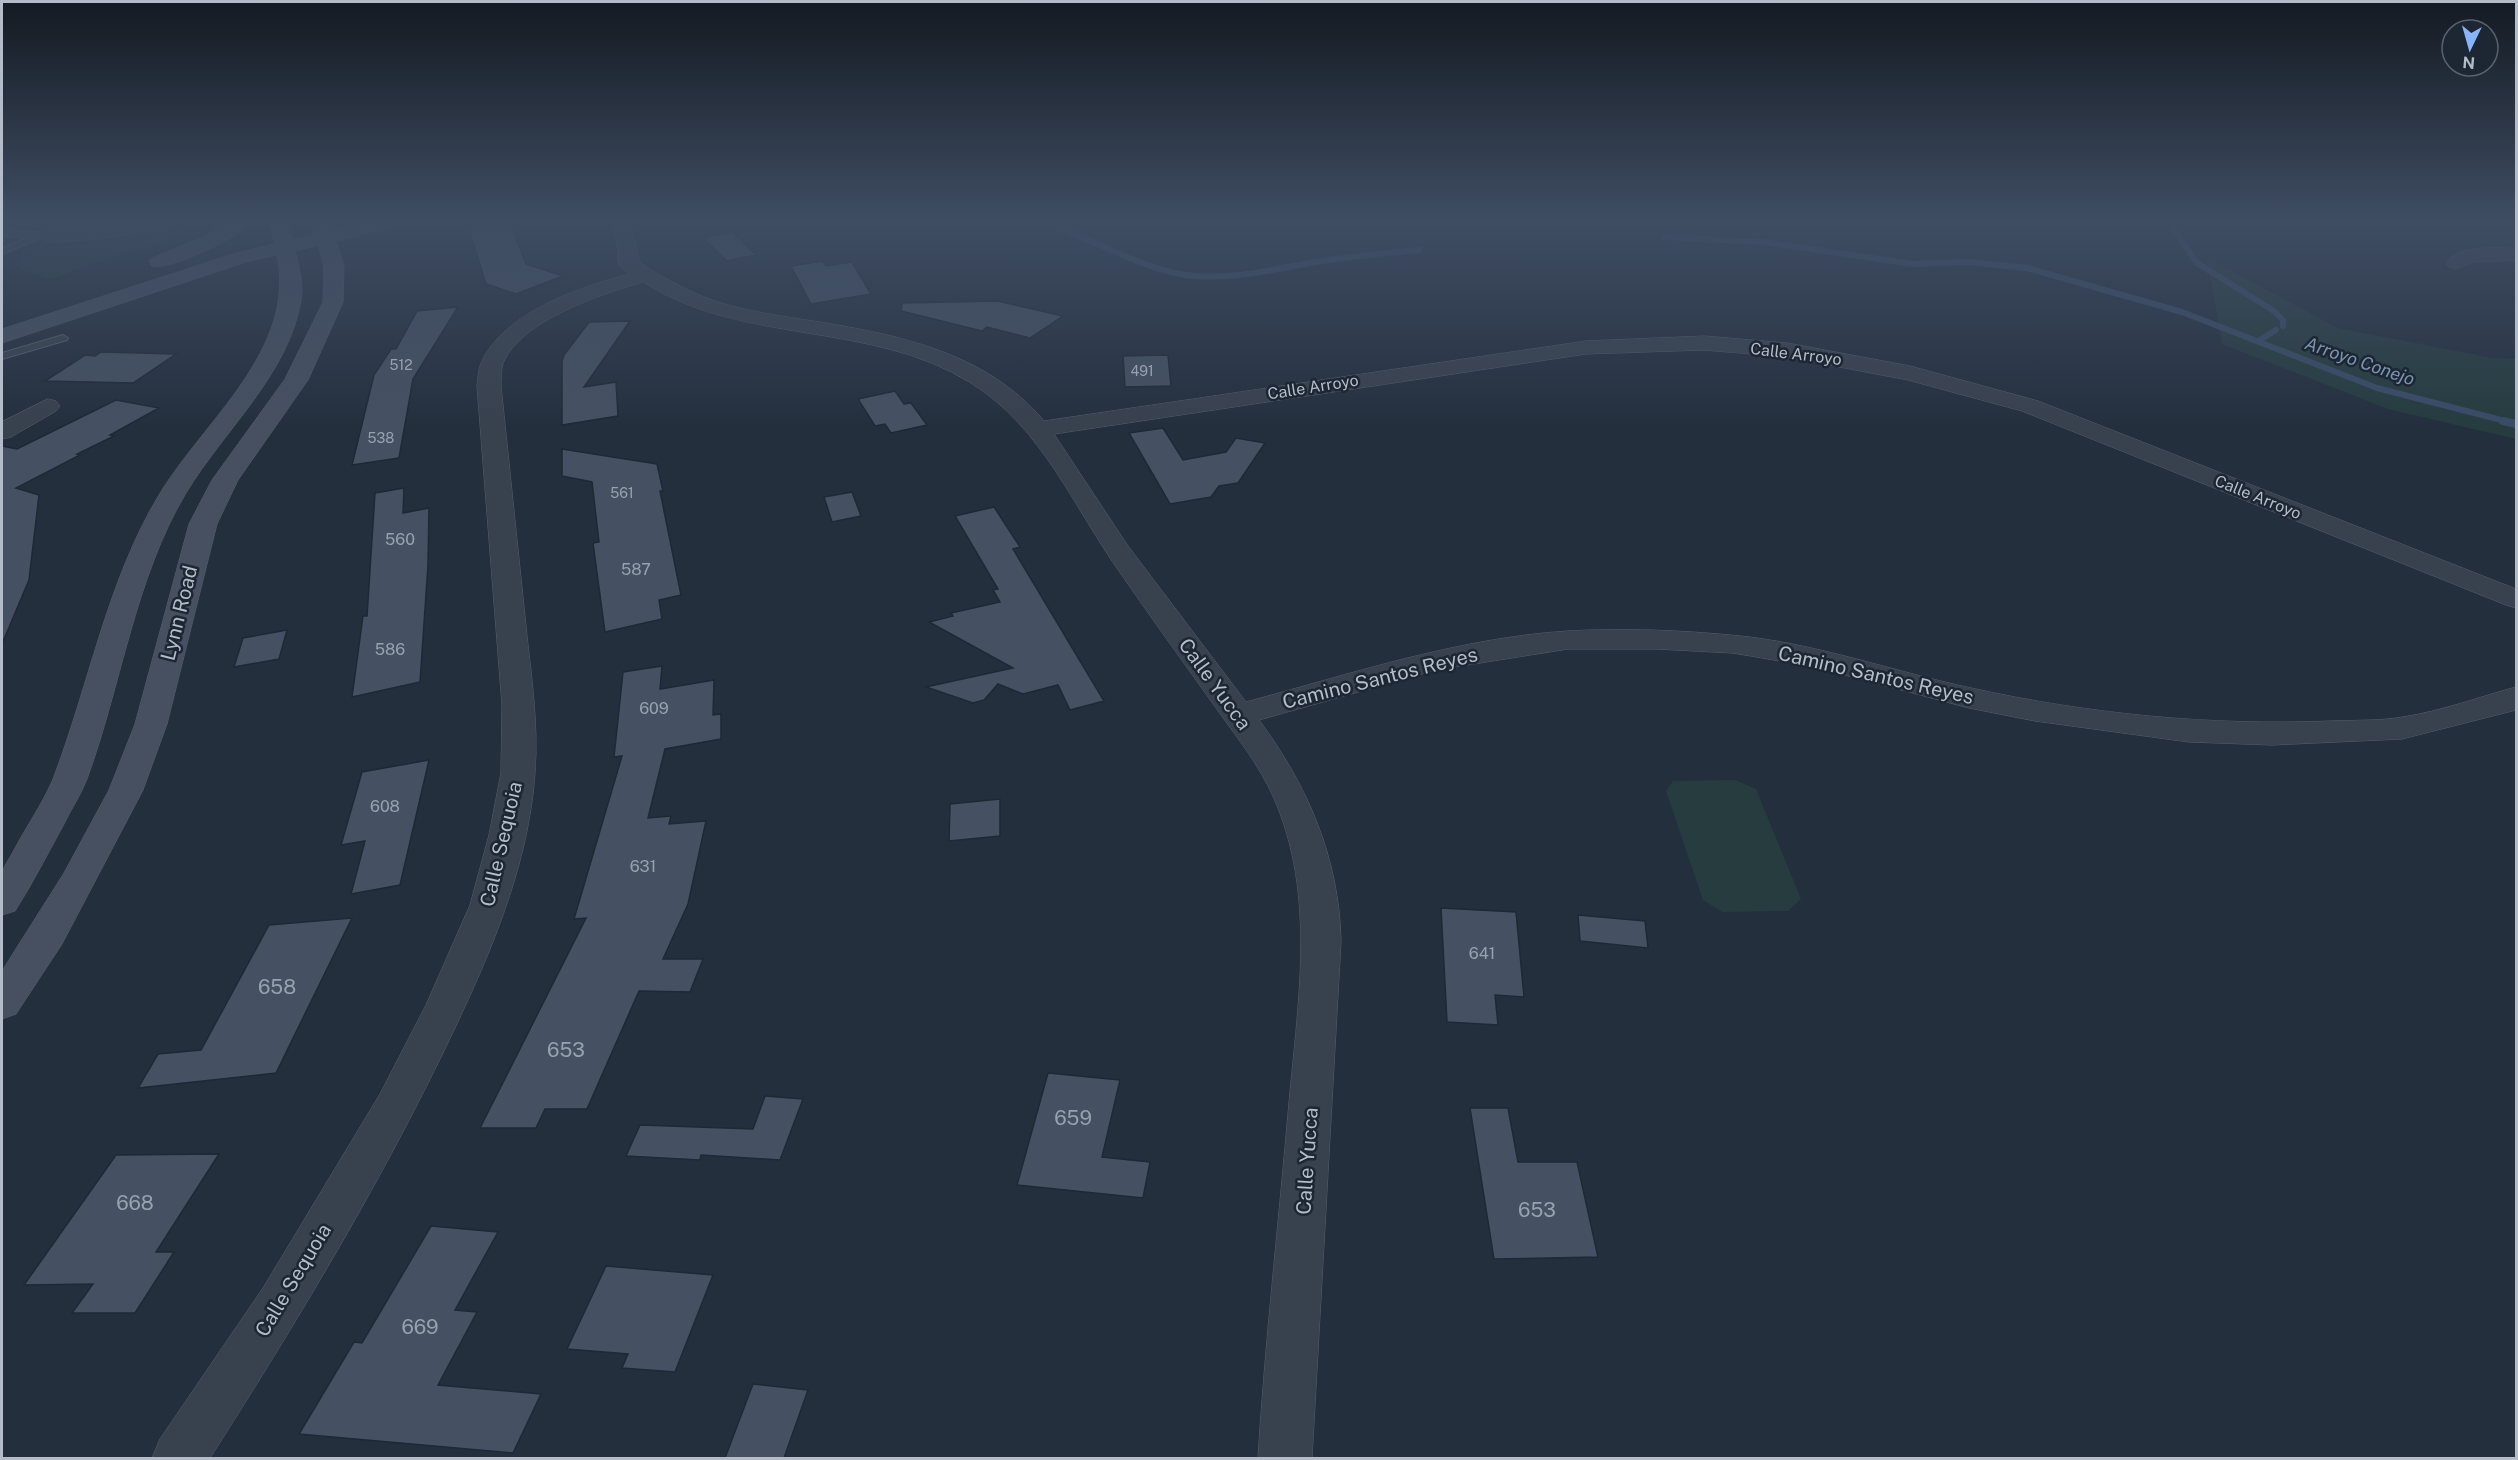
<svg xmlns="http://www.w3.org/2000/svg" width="2518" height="1460" font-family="'Public Sans',sans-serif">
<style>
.green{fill:#263c3f}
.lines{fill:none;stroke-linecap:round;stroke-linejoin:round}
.stream-far1{stroke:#394c67;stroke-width:6}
.stream{stroke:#394c67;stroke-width:8}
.building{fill:#455162;stroke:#1f2835;stroke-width:1.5}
.lane-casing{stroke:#565f6c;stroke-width:2}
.street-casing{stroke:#565f6c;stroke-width:1}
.secondary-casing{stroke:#565f6c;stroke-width:1}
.lane{fill:#38414e;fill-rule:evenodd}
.street{fill:#38414e;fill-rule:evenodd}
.secondary{fill:#465061;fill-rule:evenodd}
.labels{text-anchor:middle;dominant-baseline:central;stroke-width:5;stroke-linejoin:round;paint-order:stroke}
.far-number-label{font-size:14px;fill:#98a1af}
.far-street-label{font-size:16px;fill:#b4bcc9;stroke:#1d2633}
.number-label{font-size:16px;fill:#98a1af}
.far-water-label{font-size:18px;font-style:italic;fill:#7c92b1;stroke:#1d2633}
.street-label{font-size:20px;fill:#b4bcc9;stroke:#1d2633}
.near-number-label{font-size:20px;fill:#98a1af}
</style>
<rect width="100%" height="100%" fill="#242f3e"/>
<path class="green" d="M 186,222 L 218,222 L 181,230 L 163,243 L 117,255 L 57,277 L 49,279 L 20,270 L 16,263 L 44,249 L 118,239 Z
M 2207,258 L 2338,328 L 2492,358 L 2516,359 L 2516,439 L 2388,409 L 2222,344 Z
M 1735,780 L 1756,789 L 1801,899 L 1788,911 L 1723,912 L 1703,900 L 1666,791 L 1673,781 Z"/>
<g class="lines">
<path class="stream-far1" d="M 1039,222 C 1087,235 1130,264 1180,274 C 1224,282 1271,270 1315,262 C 1350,257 1384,253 1419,250
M 2173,228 L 2197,263 L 2274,311 L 2283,320 L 2283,326
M 1664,237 L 1763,242 L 1913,264 L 1968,262 L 2027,268 L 2182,312 L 2377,388 L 2509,422
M 2260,340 L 2276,330"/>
<path class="stream" d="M 2503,421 L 2516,424"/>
</g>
<path class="building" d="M 490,222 L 510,222 L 526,264 L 563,276 L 516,294 L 486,284 L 468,226 Z
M 732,232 L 756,255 L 727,261 L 703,238 Z
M 823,261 L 826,266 L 852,262 L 871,294 L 811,304 L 791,266 Z
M 998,301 L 1063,316 L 1030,338 L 987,327 L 982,331 L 901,311 L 902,303 Z
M 458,307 L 413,379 L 399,458 L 352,465 L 374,375 L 391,349 L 396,349 L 417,311 Z
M 630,321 L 584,387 L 616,382 L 618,416 L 562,425 L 562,361 L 564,355 L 589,322 Z
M 101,352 L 176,354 L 133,383 L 45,381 L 85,355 L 95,356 Z
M 1168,355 L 1171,386 L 1125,387 L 1123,356 Z
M 895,391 L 904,404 L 911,403 L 927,425 L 891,433 L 885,424 L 875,426 L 858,399 Z
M 116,400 L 159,408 L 110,435 L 114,436 L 77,454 L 80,455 L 16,488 L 39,495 L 29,580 L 2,644 L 2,446 L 17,449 Z
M 1163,428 L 1183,460 L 1226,452 L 1236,438 L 1265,443 L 1238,483 L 1219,486 L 1211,497 L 1170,504 L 1129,433 Z
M 562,449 L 657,464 L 663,491 L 660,491 L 681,595 L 659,600 L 662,619 L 605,632 L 593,543 L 599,542 L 592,482 L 562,476 Z
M 404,488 L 403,513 L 429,508 L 428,565 L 420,682 L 352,697 L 363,616 L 367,616 L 375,493 Z
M 852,492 L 861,516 L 832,522 L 824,497 Z
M 994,507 L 1020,547 L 1013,549 L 1104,701 L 1070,710 L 1058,685 L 1023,694 L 998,684 L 984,700 L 973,703 L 926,687 L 1013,668 L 929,622 L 953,616 L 951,613 L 1000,602 L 993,590 L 998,589 L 955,516 Z
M 287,630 L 279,659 L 234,667 L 243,638 Z
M 662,666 L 660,689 L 714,680 L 713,715 L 721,714 L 721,739 L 665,749 L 648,818 L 671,816 L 669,824 L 706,821 L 688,904 L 663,959 L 703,959 L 690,992 L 639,991 L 587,1109 L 545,1109 L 536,1128 L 480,1128 L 586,918 L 574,919 L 622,756 L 614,757 L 623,672 Z
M 429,760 L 400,885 L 351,894 L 365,841 L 341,845 L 362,772 Z
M 1000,799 L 1000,836 L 949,841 L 950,804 Z
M 1441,908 L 1516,912 L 1524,997 L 1495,995 L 1498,1025 L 1447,1022 Z
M 1578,915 L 1645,921 L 1648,948 L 1580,941 Z
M 352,918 L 276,1073 L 138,1088 L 158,1054 L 201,1050 L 269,925 Z
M 1048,1073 L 1120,1080 L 1102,1157 L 1150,1162 L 1143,1198 L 1017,1185 Z
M 765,1096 L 803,1099 L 780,1160 L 701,1155 L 700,1160 L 626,1156 L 640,1125 L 753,1129 Z
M 1470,1108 L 1508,1108 L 1518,1162 L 1577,1162 L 1598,1257 L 1494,1259 Z
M 219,1154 L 156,1252 L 174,1252 L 135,1313 L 72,1313 L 93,1284 L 24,1285 L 116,1155 Z
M 431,1226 L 498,1232 L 455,1310 L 477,1312 L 438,1385 L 541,1394 L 513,1453 L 299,1434 L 354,1342 L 362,1343 Z
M 606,1266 L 713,1275 L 675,1372 L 622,1368 L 628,1354 L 567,1349 Z
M 753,1384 L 808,1390 L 784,1458 L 725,1458 Z"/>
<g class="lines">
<g class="lane-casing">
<path id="lane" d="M 66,222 L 79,222 L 2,254 L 2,248 L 29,237 L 2,236 L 2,230 L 41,232 Z
M 63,335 L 68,338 L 67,340 L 2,359 L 2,353 Z"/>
</g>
<g class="street-casing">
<path id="street" d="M 138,222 L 175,222 L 173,226 C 152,231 47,252 35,235 L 45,229 L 106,228 Z
M 615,222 L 631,222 L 639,262 C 662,277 685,290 712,300 C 746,312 783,316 819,322 C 901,335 988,354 1044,421 L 1586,341 L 1704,336 L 1787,343 L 1910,366 L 2038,401 L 2516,589 L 2516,608 L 2506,605 L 2022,411 L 1908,380 L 1787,357 L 1704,350 L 1586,354 L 1054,434 L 1128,546 L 1246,702 C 1351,674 1458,638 1568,631 C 1621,628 1677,630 1730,635 C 1813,642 1891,671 1971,688 C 2089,714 2211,726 2332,721 C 2355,720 2380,721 2403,717 C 2442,711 2479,697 2516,687 L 2516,710 L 2402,739 L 2272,745 L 2189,742 L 2035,721 L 1969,708 L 1815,667 L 1733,653 L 1656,649 L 1568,649 L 1436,670 L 1259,720 C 1308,786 1339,858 1341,941 L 1312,1458 L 1258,1458 C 1265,1344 1278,1229 1288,1114 C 1297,1007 1318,897 1273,796 C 1259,765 1238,739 1219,712 C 1186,666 1153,620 1121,574 C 1074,508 1042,427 971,383 C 871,320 742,346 643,282 C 602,294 521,320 503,363 C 501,370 501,379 501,386 C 509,463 517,540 525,617 C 530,668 539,721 535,773 C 528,873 484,968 441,1057 C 373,1196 293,1328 210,1458 L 152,1458 L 160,1439 L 263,1288 L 380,1094 L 426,1005 L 470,905 L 489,835 L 501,773 L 502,705 L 477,386 C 478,379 478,370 481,363 C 503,313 580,287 629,274 L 619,265 Z
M 2516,248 L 2516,260 L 2472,262 L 2456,269 L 2449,267 L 2446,263 C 2460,243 2495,249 2516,248 Z
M 48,399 L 56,401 L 60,406 L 56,411 L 11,437 L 2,439 L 2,422 Z"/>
</g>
<g class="secondary-casing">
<path id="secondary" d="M 229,222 L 251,222 C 241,237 169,271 152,266 L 149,262 L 152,258 L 203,237 Z
M 270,222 L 288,222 L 293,240 L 315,234 L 312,222 L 330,222 L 333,230 L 367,222 L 399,222 L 397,226 L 336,241 L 344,266 L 343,302 L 308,380 L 238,480 L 217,524 L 167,724 L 143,790 L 62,944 L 16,1014 L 2,1019 L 2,971 L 64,873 L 109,790 L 135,724 L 189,524 L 212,480 L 285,379 L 323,302 L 324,266 L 318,245 L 295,251 C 299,267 304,283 301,300 C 289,374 224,430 186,493 C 135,578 121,686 87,779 C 81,795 71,809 64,824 C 48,853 33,883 15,911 L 2,915 C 1,903 0,887 2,874 C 3,867 10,858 14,850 C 26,827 43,803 53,779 C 89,685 107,581 159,495 C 204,420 297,350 277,255 L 246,262 L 2,343 L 2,329 L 233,254 L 274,244 Z"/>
</g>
<use href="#lane" class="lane"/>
<use href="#street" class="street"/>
<use href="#secondary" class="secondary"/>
</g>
<linearGradient id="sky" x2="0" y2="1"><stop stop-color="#141a22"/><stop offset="0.52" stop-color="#3f4d63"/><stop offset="1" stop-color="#3f4d63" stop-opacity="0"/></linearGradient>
<rect width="2518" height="426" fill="url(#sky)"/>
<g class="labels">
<g class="far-number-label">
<text x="401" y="365">512</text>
<text x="1142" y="371">491</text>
<text x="381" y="438">538</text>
<text x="622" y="493">561</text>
</g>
<g class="far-street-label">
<text transform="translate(1796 354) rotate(7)">Calle Arroyo</text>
<text transform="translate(1313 387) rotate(-9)">Calle Arroyo</text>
<text transform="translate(2258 497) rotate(22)">Calle Arroyo</text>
</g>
<g class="number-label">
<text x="400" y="539">560</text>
<text x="636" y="569">587</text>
<text x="390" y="649">586</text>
<text x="654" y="708">609</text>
<text x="385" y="806">608</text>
<text x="643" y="866">631</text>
<text x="1482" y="953">641</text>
</g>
<g class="far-water-label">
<text transform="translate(2360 361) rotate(19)">Arroyo Conejo</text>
</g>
<g class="street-label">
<text transform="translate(179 613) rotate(-76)">Lynn Road</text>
<text transform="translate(1876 675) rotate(13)">Camino Santos Reyes</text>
<text transform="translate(1380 678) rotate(-14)">Camino Santos Reyes</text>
<text transform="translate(1215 684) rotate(54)">Calle Yucca</text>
<text transform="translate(501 844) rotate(-77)">Calle Sequoia</text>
<text transform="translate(1307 1161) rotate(-86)">Calle Yucca</text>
<text transform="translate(293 1280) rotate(-59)">Calle Sequoia</text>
</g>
<g class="near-number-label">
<text x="277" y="987">658</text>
<text x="566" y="1050">653</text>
<text x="1073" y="1118">659</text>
<text x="135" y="1203">668</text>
<text x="1537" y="1210">653</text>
<text x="420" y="1327">669</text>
</g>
</g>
<rect width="2518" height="1460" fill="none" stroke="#b4bcc9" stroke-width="6"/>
<g transform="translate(2470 48) rotate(185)"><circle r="28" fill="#1d2633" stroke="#59626f" stroke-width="1.5"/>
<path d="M0-4.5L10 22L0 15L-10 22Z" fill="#8ab4f8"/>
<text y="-9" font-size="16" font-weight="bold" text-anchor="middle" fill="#b4bcc9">N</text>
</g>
</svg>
